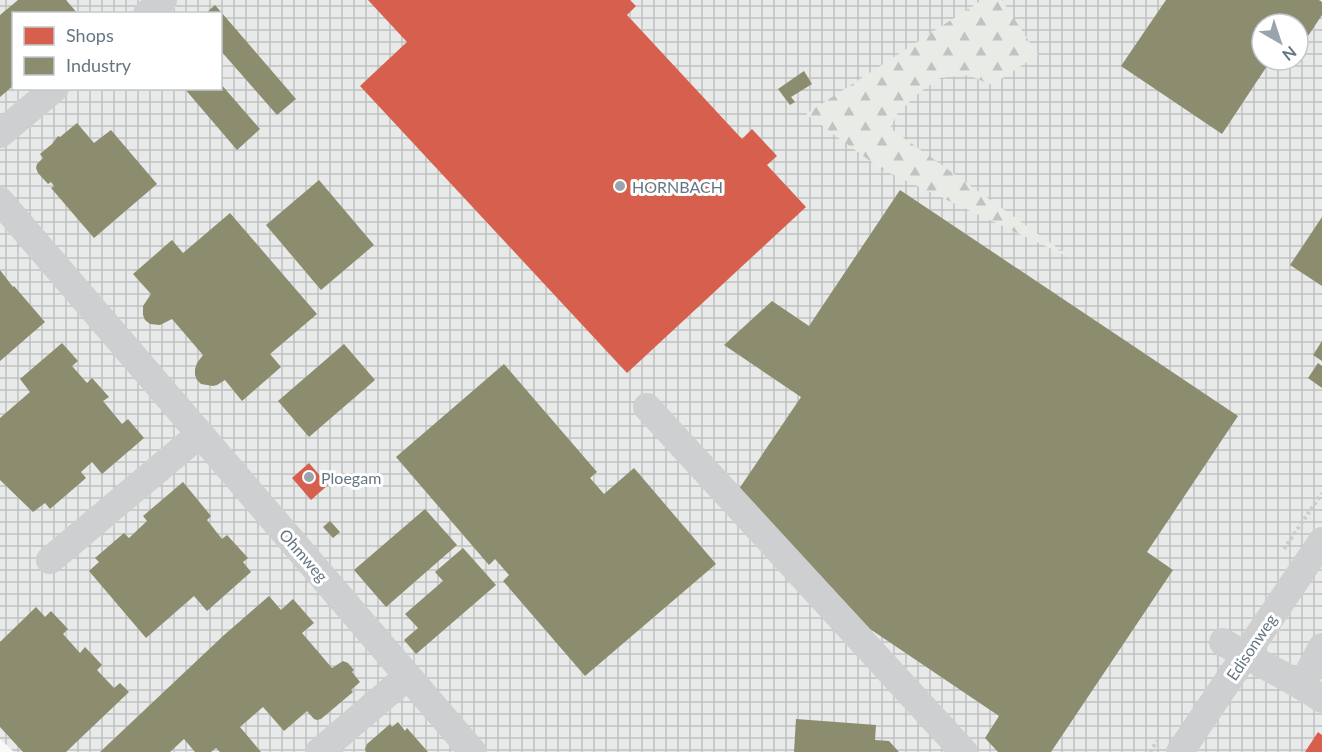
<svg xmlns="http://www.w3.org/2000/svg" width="1322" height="752" font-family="Lato,sans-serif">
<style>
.industrial{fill:url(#industrial-grid);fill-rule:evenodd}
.forest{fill:url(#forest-firs)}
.shops{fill:#d6604d}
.industry{fill:#8c8c6e}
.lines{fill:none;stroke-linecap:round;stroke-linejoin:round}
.path{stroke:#cbcccd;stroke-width:4;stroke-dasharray:3 3;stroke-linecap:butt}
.minor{stroke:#cecfd0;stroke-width:28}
.poi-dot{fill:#99a4ac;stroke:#fff;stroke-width:2}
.labels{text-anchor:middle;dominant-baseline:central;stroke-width:6;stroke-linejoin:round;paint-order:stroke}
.poi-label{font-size:16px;fill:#657683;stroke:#fff;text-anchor:start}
.street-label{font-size:16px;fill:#657683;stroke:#fff}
</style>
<defs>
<pattern id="industrial-grid" width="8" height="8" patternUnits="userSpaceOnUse" patternTransform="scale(1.5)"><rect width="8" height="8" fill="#e8e9e9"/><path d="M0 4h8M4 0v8" fill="none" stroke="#c0c1c2"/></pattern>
<pattern id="forest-firs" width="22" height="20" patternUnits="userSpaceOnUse" patternTransform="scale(1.5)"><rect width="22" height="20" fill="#e8ebe6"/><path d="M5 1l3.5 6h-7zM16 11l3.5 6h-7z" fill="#c0c3c0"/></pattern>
</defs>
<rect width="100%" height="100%" fill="#f9f9f9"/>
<path class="industrial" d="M 0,0 L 1322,0 L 1322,752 L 14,752 L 0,739 ZM 14,14 L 220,14 L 220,88 L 14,88 ZM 1262,24 L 1298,24 L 1298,60 L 1262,60 Z"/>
<path class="forest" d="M 982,0 L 1002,0 L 1038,55 L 992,85 L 968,75 L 940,78 L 920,92 L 897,114 L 890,128 L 1073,259 L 881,169 L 806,114 Z"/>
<path class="shops" d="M 368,0 L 630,0 L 636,6 L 627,15 L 742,139 L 752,129 L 777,156 L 767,165 L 806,207 L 627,373 L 360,86 L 407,42 Z
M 309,463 L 328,485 L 311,500 L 292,478 Z
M 1318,732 L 1322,735 L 1322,752 L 1305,752 Z"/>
<path class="industry" d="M 18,0 L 66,0 L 78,14 L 14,14 L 14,85 L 0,97 L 0,15 Z
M 1166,0 L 1319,0 L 1322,2 L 1322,15 L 1300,48 L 1298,46 L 1298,24 L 1262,24 L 1262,60 L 1271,60 L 1222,134 L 1121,66 Z
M 215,5 L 296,99 L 277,115 L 220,50 L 220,14 L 205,14 Z
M 804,71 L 812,84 L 791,97 L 795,102 L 790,105 L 778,89 Z
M 220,83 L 260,129 L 237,150 L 184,88 L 220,88 Z
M 77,123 L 94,143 L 111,130 L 157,184 L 94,238 L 51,188 L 54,186 L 51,182 L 48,184 L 38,173 L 36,168 L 37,164 L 43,158 L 40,154 L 52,144 L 58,136 L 60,137 Z
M 319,180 L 374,245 L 321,290 L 266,225 Z
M 900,190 L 1238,416 L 1147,552 L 1173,570 L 1051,752 L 998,752 L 985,738 L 999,716 L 870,629 L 739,489 L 801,397 L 724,345 L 772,301 L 809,326 Z
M 230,213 L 317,314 L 270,354 L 281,367 L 242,401 L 225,380 L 217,385 L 213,386 L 201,384 L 197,380 L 195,375 L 195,369 L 197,363 L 203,355 L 172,319 L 160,325 L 150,324 L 145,320 L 143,315 L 143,306 L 151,294 L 133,274 L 172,240 L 183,253 Z
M 1322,217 L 1322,286 L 1290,265 Z
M 0,270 L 13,287 L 14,286 L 45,322 L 0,361 Z
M 1322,341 L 1322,361 L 1313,355 Z
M 62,343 L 78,361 L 72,366 L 87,383 L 92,378 L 109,397 L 103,401 L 122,424 L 128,419 L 144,438 L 102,474 L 92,462 L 81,472 L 86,478 L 50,509 L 45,503 L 33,512 L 0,480 L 0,418 L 30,392 L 20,379 Z
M 344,344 L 375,380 L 309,437 L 278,401 Z
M 1318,363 L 1322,366 L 1322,388 L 1308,378 Z
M 504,364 L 597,472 L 590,478 L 604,494 L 634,468 L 716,564 L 585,676 L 503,581 L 509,575 L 495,559 L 489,565 L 396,457 Z
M 183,482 L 211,516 L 207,520 L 222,539 L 227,535 L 248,558 L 243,562 L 251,572 L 207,611 L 194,596 L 146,638 L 89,571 L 99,562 L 95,558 L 124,533 L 129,538 L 147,521 L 143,516 Z
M 425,509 L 457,545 L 386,607 L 354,570 Z
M 330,521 L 340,532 L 333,538 L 323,527 Z
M 463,548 L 496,585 L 416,654 L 404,640 L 418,628 L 405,614 L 443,581 L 435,572 Z
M 269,596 L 281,610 L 293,599 L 314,623 L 302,633 L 332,668 L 343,661 L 348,663 L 354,670 L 352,672 L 360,682 L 351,690 L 353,692 L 321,719 L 317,720 L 314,719 L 307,711 L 284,731 L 263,707 L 240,727 L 261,752 L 220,752 L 216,748 L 211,752 L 195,752 L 184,739 L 170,752 L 100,752 L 223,636 Z
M 36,607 L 45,617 L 51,611 L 68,629 L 63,634 L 80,653 L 85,647 L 102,665 L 97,670 L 114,688 L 120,683 L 129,692 L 66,752 L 23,752 L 0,727 L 0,642 Z
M 796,719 L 876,725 L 875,740 L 889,741 L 899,752 L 794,752 Z
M 398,722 L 405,731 L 407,728 L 428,752 L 366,752 L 365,749 L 367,744 L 390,724 L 392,727 Z"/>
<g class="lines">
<path class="path" d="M 1284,549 L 1322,493
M 1150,752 L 1157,741"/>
<path class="minor" d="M 147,14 L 163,0
M 0,134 L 55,88
M 0,201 L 473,752
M 647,407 L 964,752
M 50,560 L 200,434
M 1223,642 C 1255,662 1290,677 1322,699
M 1302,685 L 1322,647
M 319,752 L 408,676
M 1180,752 L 1322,541"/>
</g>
<g class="poi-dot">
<circle cx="620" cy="186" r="6"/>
<circle cx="309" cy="477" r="6"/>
</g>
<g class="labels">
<g class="poi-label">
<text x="632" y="186">HORNBACH</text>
<text x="321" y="477">Ploegam</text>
</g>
<g class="street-label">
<text transform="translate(304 555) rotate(49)">Ohmweg</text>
<text transform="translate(1251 647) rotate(-56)">Edisonweg</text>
</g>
</g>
<rect x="12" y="12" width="210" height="78" fill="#ffffff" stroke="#c1c8cd" stroke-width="1.5"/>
<rect x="24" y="27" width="30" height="18" fill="#d6604d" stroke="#c1c8cd" stroke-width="1.5"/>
<text x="66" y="42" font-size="18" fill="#657683">Shops</text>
<rect x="24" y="57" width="30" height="18" fill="#8c8c6e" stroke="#c1c8cd" stroke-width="1.5"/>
<text x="66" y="72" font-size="18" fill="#657683">Industry</text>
<g transform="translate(1280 42) rotate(141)"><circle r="28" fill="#ffffff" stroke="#c1c8cd" stroke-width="1.5"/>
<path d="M0-4.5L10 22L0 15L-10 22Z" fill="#99a4ac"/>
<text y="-9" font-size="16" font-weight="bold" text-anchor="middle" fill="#657683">N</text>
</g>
</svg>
